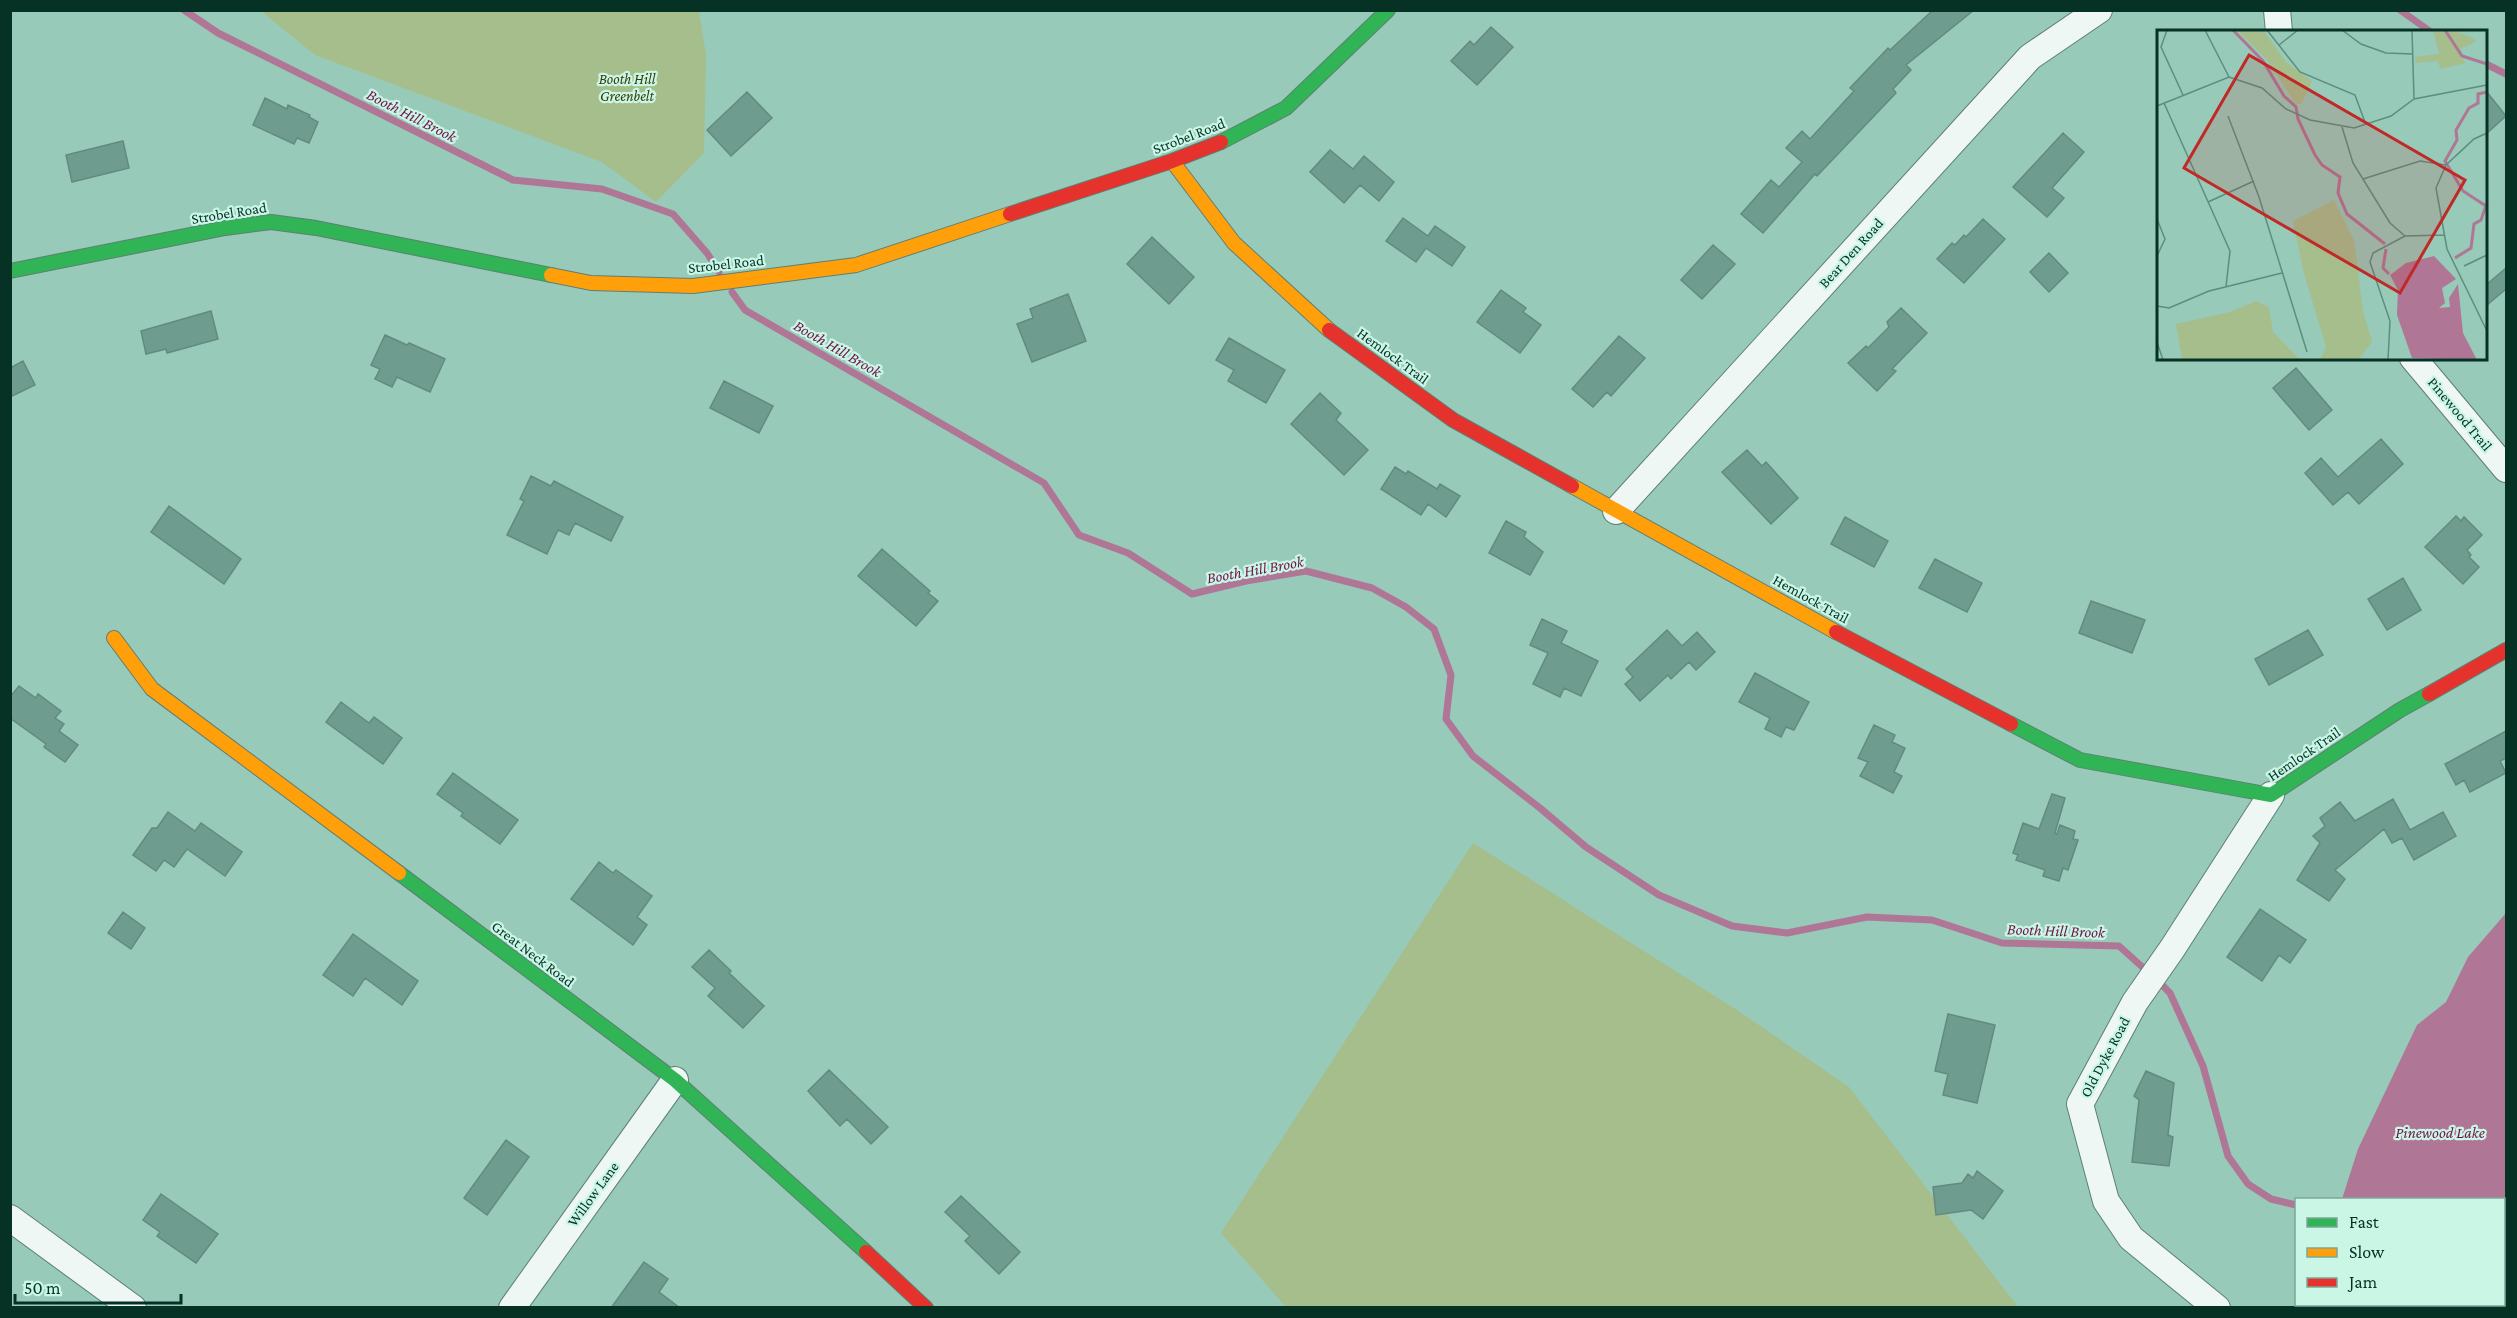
<svg xmlns="http://www.w3.org/2000/svg" width="2517" height="1318" viewBox="0 0 2517 1318" font-family="'Crimson Pro',serif">
<style>
.green{fill:#a5be8c}
.water{fill:#b07695}
.lines{fill:none;stroke-linecap:round;stroke-linejoin:round}
.stream{stroke:#b07695;stroke-width:7}
.building{fill:#6e9d90;stroke:#648a7e;stroke-width:1.5}
.street-casing{stroke:#5e7f74;stroke-width:28}
.fast-casing{stroke:#5e7f74;stroke-width:16}
.slow-casing{stroke:#5e7f74;stroke-width:16}
.jam-casing{stroke:#5e7f74;stroke-width:16}
.street{stroke:#eff7f4;stroke-width:26}
.fast{stroke:#30b455;stroke-width:14}
.slow{stroke:#ff9f0a;stroke-width:14}
.jam{stroke:#e5322d;stroke-width:14}
.labels{text-anchor:middle;stroke-width:4.5;stroke-linejoin:round;paint-order:stroke}
.park-label{font-size:15px;font-style:italic;fill:#3a3c07;stroke:#caf6e6}
.street-label{font-size:15px;fill:#063125;stroke:#caf6e6}
.water-label{font-size:16px;font-style:italic;fill:#73124a;stroke:#caf6e6}
.inset-river{fill:none;stroke:#b07695;stroke-width:3}
.inset-road{fill:none;stroke:#5d8d7e;stroke-width:1.5}
.view{fill:#c12928;fill-opacity:0.15;stroke:#c12928;stroke-width:3}
.inset-edge{fill:none;stroke:#063125;stroke-width:3}
</style>
<rect width="100%" height="100%" fill="#97cab9"/>
<path class="green" d="M261 11H699L706 55 704 153 656 202 602 162 315 55Z
M1473 843 1737 1010 1849 1087 2018 1307H1286L1221 1233Z"/>
<path class="water" d="M2506 913V1307H2486L2483 1305 2504 1304V1200L2342 1199 2358 1149 2417 1025 2446 1002 2468 957Z"/>
<g class="lines">
<path class="stream" d="M184 10 218 33 513 180 602 189 673 214 707 253 719 272
M2400 10 2431 32
M2486 64 2506 74
M732 292 745 310 1044 483 1079 535 1128 553 1192 594 1246 581 1306 571 1372 588 1406 607 1434 629 1451 675 1446 719 1473 756 1540 808 1586 847 1659 895 1732 926 1787 933 1867 917 1932 920 2002 943 2119 946 2149 973
M2157 980 2170 993 2203 1066 2228 1156 2248 1184 2271 1199 2296 1205"/>
</g>
<path class="building" d="M1933 10H1974L1906 65 1911 70 1893 89 1896 93 1817 176 1815 174 1763 233 1741 214 1771 180 1779 187 1802 162 1786 148 1802 131 1810 139 1854 91 1850 88 1888 48 1890 50Z
M1491 27 1513 47 1477 85 1451 61 1470 41 1474 45Z
M2486 91 2506 116 2486 134Z
M747 92 772 118 731 156 707 130Z
M265 98 287 109 288 105 310 115 309 117 318 122 309 143 297 138 294 144 253 125Z
M2063 133 2084 152 2052 188 2064 198 2047 217 2013 187Z
M123 141 129 168 72 182 66 155Z
M1330 150 1353 169 1364 156 1394 182 1379 201 1360 185 1344 203 1310 172Z
M1403 218 1428 236 1435 226 1465 247 1452 266 1426 248 1416 262 1386 241Z
M1983 219 2005 239 1964 283 1937 259 1952 243 1955 245 1964 235 1966 237Z
M1152 237 1194 277 1169 304 1127 264Z
M1713 245 1735 264 1702 299 1681 280Z
M2049 253 2068 273 2049 292 2030 272Z
M2506 268V289L2486 306V285Z
M1501 290 1526 308 1523 312 1541 325 1520 353 1477 322Z
M1068 294 1086 341 1032 362 1017 324 1033 318 1030 309Z
M1901 308 1927 333 1892 369 1896 371 1877 391 1848 363 1866 346 1868 348 1889 327 1887 322Z
M211 311 218 339 167 353 166 349 146 354 141 331Z
M385 335 407 345 409 343 445 359 430 392 397 377 392 387 375 379 380 369 371 365Z
M1619 336 1645 358 1611 396 1607 392 1593 407 1572 389Z
M1229 338 1285 370 1266 403 1228 381 1234 370 1216 360Z
M23 361 35 385 10 397V368Z
M2296 368 2332 410 2309 430 2273 388Z
M724 381 773 406 759 433 710 408Z
M1320 393 1341 413 1336 420 1368 450 1344 475 1291 424Z
M2381 439 2403 464 2359 504 2348 492 2333 505 2305 473 2321 458 2338 477Z
M1747 450 1762 466 1766 462 1798 498 1771 524 1722 472Z
M1395 467 1406 474 1408 471 1437 489 1440 484 1460 496 1446 517 1428 504 1421 515 1381 489Z
M531 476 551 486 554 481 623 517 611 541 575 523 569 535 558 530 547 554 507 535 524 501 520 499Z
M169 506 241 559 224 584 151 532Z
M2456 516 2461 521 2464 517 2482 535 2467 550 2471 555 2469 557 2479 567 2463 584 2425 547Z
M1845 517 1888 541 1874 567 1831 544Z
M1506 521 1526 532 1524 537 1543 552 1530 575 1489 553Z
M882 549 930 591 928 593 938 601 916 626 858 576Z
M1935 559 1982 583 1967 612 1919 588Z
M2403 578 2421 610 2387 630 2368 599Z
M2091 601 2145 620 2132 653 2079 633Z
M1542 619 1567 631 1561 643 1598 661 1581 696 1564 688 1560 697 1533 684 1548 653 1530 645Z
M1667 630 1682 646 1697 632 1715 652 1696 670 1689 662 1671 679 1668 675 1640 701 1625 684 1633 677 1626 669Z
M2308 630 2323 655 2269 685 2255 659Z
M1755 673 1809 702 1794 730 1786 727 1781 737 1765 729 1770 718 1739 702Z
M19 686 36 698 38 694 61 711 55 718 64 724 59 731 78 745 65 762 44 747 46 744 10 718V697Z
M341 702 369 723 374 717 402 738 383 764 326 722Z
M1874 725 1895 735 1892 742 1905 748 1894 772 1902 776 1893 793 1860 776 1868 762 1858 758Z
M2506 731V758L2500 761 2506 773 2470 792 2464 780 2456 785 2445 764Z
M453 773 518 820 500 844 461 816 463 813 437 794Z
M2052 794 2065 798 2055 833 2057 834 2060 825 2075 831 2073 839 2078 840 2068 870 2063 868 2059 881 2043 876 2045 870 2016 860 2018 855 2013 853 2023 823 2039 829Z
M2393 799 2410 830 2443 812 2456 836 2414 860 2402 838 2392 843 2384 829 2335 870 2345 879 2329 901 2297 880 2320 843 2313 836 2325 826 2320 818 2340 802 2355 821Z
M168 812 195 831 201 823 242 852 225 876 187 849 174 867 164 860 156 871 133 855 152 828H157Z
M599 862 613 873 616 870 652 896 637 917 647 925 633 945 571 899Z
M2260 909 2306 940 2290 963 2279 955 2262 981 2227 957Z
M123 912 145 928 131 949 108 933Z
M353 934 418 981 402 1005 365 978 353 996 323 975Z
M709 950 731 971 729 973 764 1006 743 1028 708 996 715 988 692 967Z
M1948 1014 1995 1025 1977 1103 1943 1095 1948 1074 1935 1071Z
M829 1070 888 1127 871 1144 847 1119 840 1126 808 1091Z
M2146 1071 2174 1083 2168 1135 2173 1137 2169 1166 2132 1162 2139 1100 2134 1096Z
M506 1140 529 1157 487 1215 464 1198Z
M1977 1171 2003 1191 1983 1219 1971 1210 1936 1215 1933 1187 1962 1183 1968 1174 1973 1178Z
M161 1194 218 1234 196 1263 157 1236 160 1232 143 1220Z
M961 1196 1020 1252 999 1274 965 1241 970 1236 945 1212Z
M644 1262 668 1279 659 1292 680 1308H611Z"/>
<g class="lines">
<defs>
<path id="street" d="M2277 10 2279 32
M2413 358 2506 469
M1616 511 2030 57 2099 10
M10 1218 133 1308
M512 1308 675 1080
M2217 1308 2131 1238 2106 1201 2080 1104 2135 1002 2172 949 2271 795"/>
<path id="fast" d="M1221 142 1286 108 1388 10
M10 271 225 228 271 222 316 228 551 275
M2011 724 2080 760 2271 795 2400 710 2429 694
M399 873 675 1080 866 1252"/>
<path id="slow" d="M1172 161 1234 243 1329 330
M551 275 591 283 693 286 856 265 1010 214
M1572 486 1836 632
M114 638 152 689 399 873"/>
<path id="jam" d="M1010 214 1172 161 1221 142
M1329 330 1453 420 1572 486
M1836 632 2011 724
M2429 694 2506 650
M866 1252 926 1308"/>
</defs>
<use href="#street" class="street-casing"/>
<use href="#fast" class="fast-casing"/>
<use href="#slow" class="slow-casing"/>
<use href="#jam" class="jam-casing"/>
<use href="#street" class="street"/>
<use href="#fast" class="fast"/>
<use href="#slow" class="slow"/>
<use href="#jam" class="jam"/>
</g>
<g class="labels">
<g class="park-label">
<text x="627" y="84">Booth Hill<tspan x="627" dy="17">Greenbelt</tspan></text>
</g>
<g class="street-label">
<text transform="translate(1189 136) rotate(-21)" y="5">Strobel Road</text>
<text transform="translate(229 213) rotate(-9)" y="5">Strobel Road</text>
<text transform="translate(1851 253) rotate(-48)" y="5">Bear Den Road</text>
<text transform="translate(726 264) rotate(-6)" y="5">Strobel Road</text>
<text transform="translate(1393 356) rotate(36)" y="5">Hemlock Trail</text>
<text transform="translate(2460 414) rotate(50)" y="5">Pinewood Trail</text>
<text transform="translate(1811 599) rotate(29)" y="5">Hemlock Trail</text>
<text transform="translate(2304 754) rotate(-34)" y="5">Hemlock Trail</text>
<text transform="translate(533 954) rotate(37)" y="5">Great Neck Road</text>
<text transform="translate(2105 1057) rotate(-62)" y="5">Old Dyke Road</text>
<text transform="translate(593 1194) rotate(-54)" y="5">Willow Lane</text>
</g>
<g class="water-label">
<text transform="translate(412 115) rotate(27)" y="6">Booth Hill Brook</text>
<text transform="translate(838 348) rotate(30)" y="6">Booth Hill Brook</text>
<text transform="translate(1255 569) rotate(-10)" y="6">Booth Hill Brook</text>
<text transform="translate(2056 930) rotate(2)" y="6">Booth Hill Brook</text>
<text x="2440" y="1138">Pinewood Lake</text>
</g>
</g>
<g transform="translate(2157 30)">
<rect width="330" height="330" fill="#97cab9"/>
<path d="M80 0H106L129 32 155 51 145 73 139 75 111 31ZM276 0H296L317 9 319 12 303 19 308 33 284 39 280 31 259 33 258 27 282 24ZM177 170 197 210 206 281 215 312 201 330H163L169 317 146 240 136 191ZM99 271 112 277 116 302 143 330H25L19 294 73 282Z" fill="#a5be8c"/>
<path d="M277 226 299 249 285 258 288 273 282 278 293 277 292 268 301 254 306 303 320 330 255 328 240 285 241 260 233 245 249 233Z" fill="#b07695"/>
<path class="inset-river" d="M76 0 106 31 127 66 139 77 141 89 158 125 165 135 183 147 181 163 190 184 228 214M288 0 305 26 330 34M329 176 306 161 288 131 300 110 299 100 312 78 321 73V64L330 62M229 219 226 238 232 244M298 228 314 218 317 194 324 190 330 173"/>
<path class="inset-road" d="M10 0 4 17 26 65M48 0 72 47M110 0 143 42 198 65 209 95M185 0 204 14 229 23 256 24M255 0 257 69M122 15 141 0M7 73 73 221 69 257M0 76 72 47 105 58 129 79 153 90 197 98 234 86 257 69 330 55M71 86 102 167 150 322M185 97 196 133 233 193 248 206 287 205M330 103 317 109 289 135 279 158 290 219 330 301M206 149 263 131 289 135M51 172 97 151M0 189 8 209 0 226M307 236 330 225M0 276 12 278 52 261 125 243M0 312 6 330M231 330 233 291 213 232 216 223 248 206"/>
<path class="view" d="M92 25 308 150 243 263 27 138Z"/>
<rect width="330" height="330" class="inset-edge"/>
</g>
<rect width="2517" height="1318" fill="none" stroke="#063125" stroke-width="24"/>
<rect x="2295" y="1198" width="210" height="108" fill="#caf6e6" stroke="#7ca799" stroke-width="1.5"/>
<rect x="2307" y="1218" width="30" height="9" fill="#30b455" stroke="#7ca799" stroke-width="1.5"/>
<text x="2349" y="1228" font-size="18" fill="#063125">Fast</text>
<rect x="2307" y="1248" width="30" height="9" fill="#ff9f0a" stroke="#7ca799" stroke-width="1.5"/>
<text x="2349" y="1258" font-size="18" fill="#063125">Slow</text>
<rect x="2307" y="1278" width="30" height="9" fill="#e5322d" stroke="#7ca799" stroke-width="1.5"/>
<text x="2349" y="1288" font-size="18" fill="#063125">Jam</text>
<path d="M15 1294v9h166v-9" fill="none" stroke="#063125" stroke-width="3"/>
<text x="24" y="1294" font-size="18" fill="#063125" stroke="#caf6e6" stroke-width="4.5" paint-order="stroke">50 m</text>
</svg>
